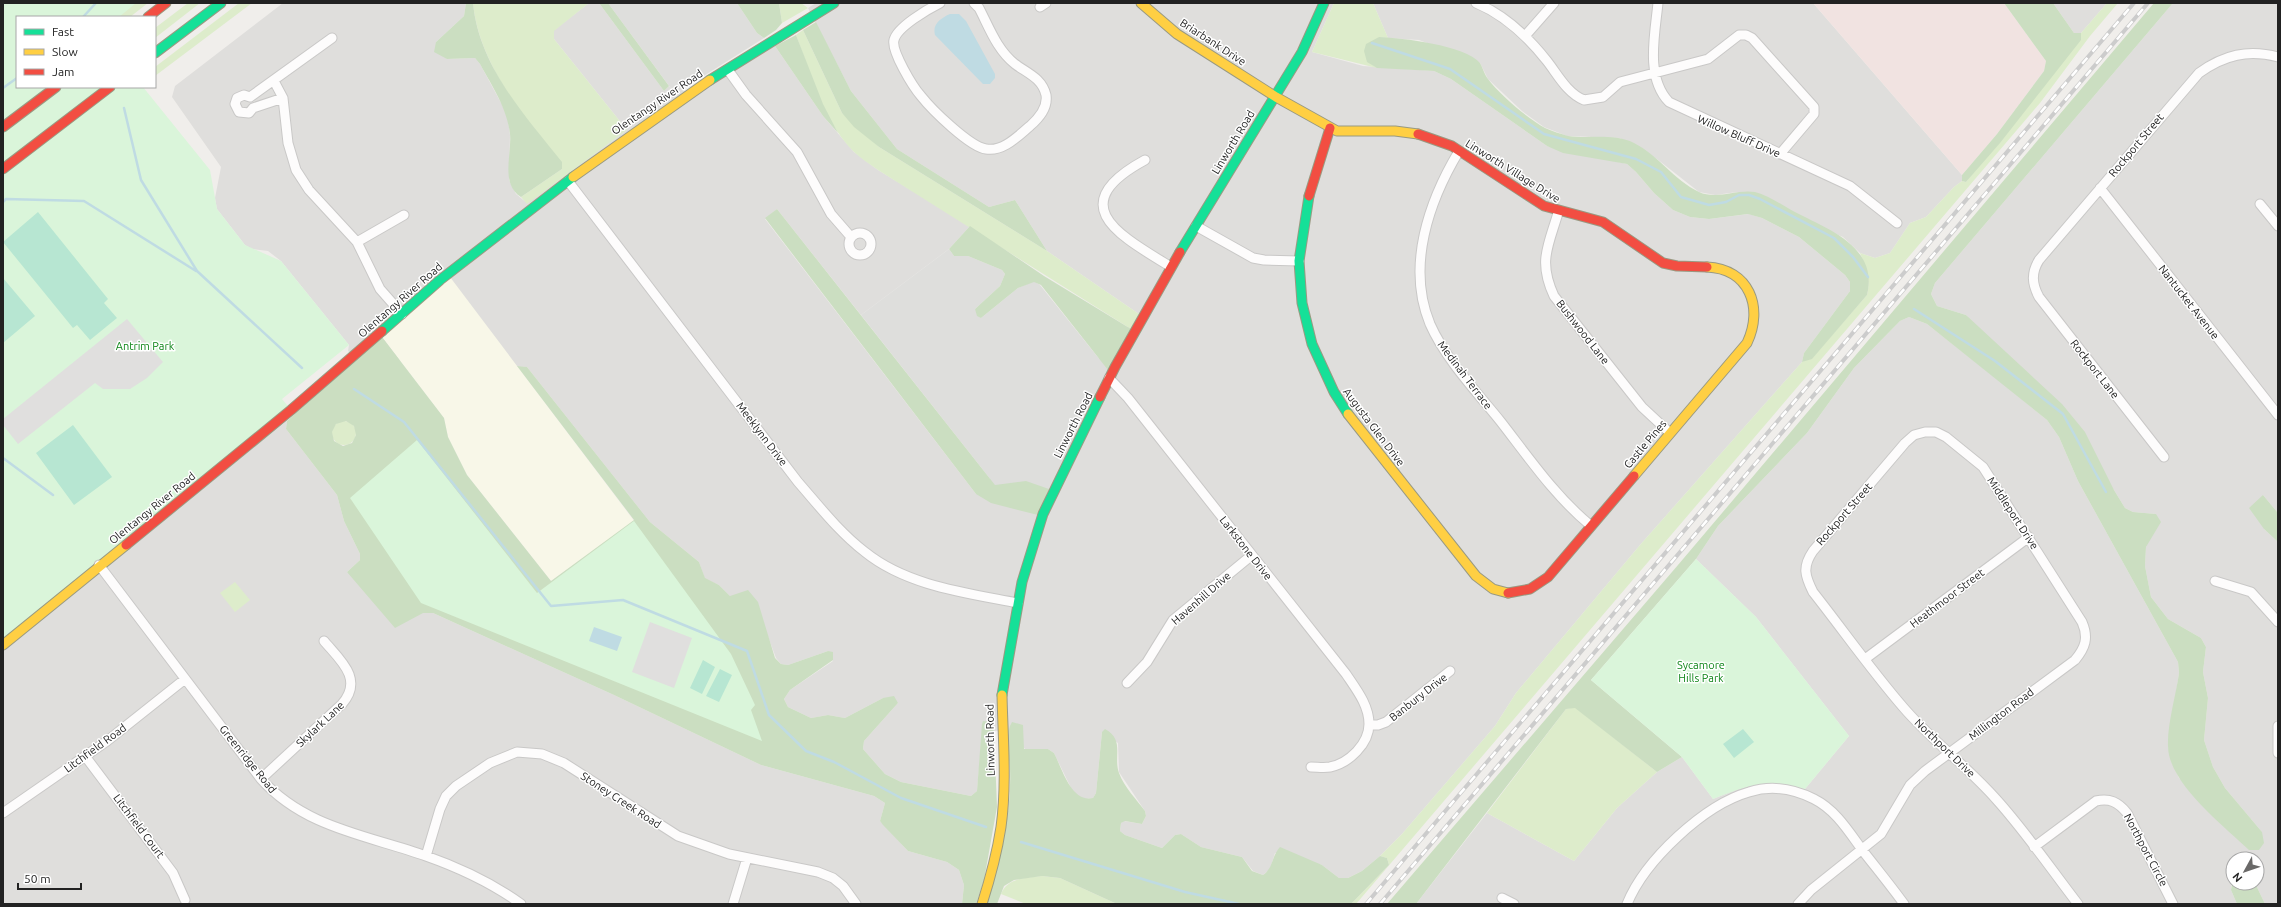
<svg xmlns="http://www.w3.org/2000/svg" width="2281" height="907" viewBox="0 0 2281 907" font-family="Ubuntu,sans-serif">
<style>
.residential{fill:#dfdedc}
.commercial{fill:#f1e3e1}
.education{fill:#f8f7e8}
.religious{fill:#dededc}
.grass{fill:#ddeccb}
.forest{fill:#cbdec1;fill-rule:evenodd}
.park{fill:#daf5da}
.pitch{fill:#b7e6d2}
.parking{fill:#e0dfde}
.water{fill:#bfdbe3}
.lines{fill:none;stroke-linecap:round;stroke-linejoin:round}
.stream{stroke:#bfdbe3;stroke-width:2.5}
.street-casing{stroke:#c9c8c7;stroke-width:11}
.fast-casing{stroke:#999a82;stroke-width:11}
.slow-casing{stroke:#999a82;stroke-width:11}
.jam-casing{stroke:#999a82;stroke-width:11}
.street{stroke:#fdfcfc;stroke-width:9}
.fast{stroke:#16e098;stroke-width:9}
.slow{stroke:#ffcf43;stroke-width:9}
.jam{stroke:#f24e42;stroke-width:9}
.rail-casing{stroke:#ccc;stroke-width:4}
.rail{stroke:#fff;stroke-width:2.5;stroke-dasharray:8;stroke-linecap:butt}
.labels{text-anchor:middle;stroke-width:3;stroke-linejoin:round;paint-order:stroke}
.street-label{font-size:11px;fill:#222;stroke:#fff}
.park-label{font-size:11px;fill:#0c8416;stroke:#fff}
</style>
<rect width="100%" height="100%" fill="#f0eeeb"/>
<path class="residential" d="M283 3H466L464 16 436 42 447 59 475 58 480 64 507 114 510 135 509 180 516 194 527 203 627 130 554 39 553 31 589 3H599L664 91 669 86 675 94 683 89 690 98 775 46 823 116 854 152 878 170 970 226 949 249 861 315 777 209 765 219 976 494 1139 314 1047 251 1015 200 989 207 897 149 851 91 808 8 816 3H1334L1312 52 1363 66 1434 71 1451 79 1547 146 1627 164 1636 172 1654 193 1673 210 1690 217 1709 219 1749 214 1762 218 1799 237 1845 275 1850 282V291L1804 353 1802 362 1640 545 1516 693 1495 726 1402 834 1380 856 1362 871 1348 878H1339L1322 865 1275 853 1270 869 1263 875 1253 871 1242 857 1201 847 1181 834 1175 835 1162 848 1125 835 1120 831 1121 823 1124 821 1142 824 1146 816 1145 811 1119 772 1118 743 1102 732 1096 793 1093 798 1086 799 1079 797 1072 790 1054 753 1048 749 1026 750 1007 730 994 731 989 722H983L977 791 971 796 901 782 885 774 863 749 864 741 898 703 883 698 845 718 828 715 811 718 788 707 784 699 790 690 833 661 828 651 788 665 781 664 776 658 767 634 719 585 705 579 699 562 650 522 527 367 357 358 348 351 349 345 281 261 268 251 252 249 245 245 217 209 215 198 221 167 172 97 175 86Z
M1373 3H1813L1962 175V181L1954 187 1926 217 1910 223 1890 253 1875 258 1860 253 1843 237 1737 192 1715 195 1699 192 1657 159 1620 138 1567 136 1544 127 1522 111 1488 79 1480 63 1419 40 1388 38Z
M2053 3H2107L2081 33H2074Z
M2173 3H2278V513L2263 495 2264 529 2278 542V904H2265L2255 883H2257V859H2233L2231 890 2237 904H1416L1487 813 1574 861 1617 808 1657 772 1682 757 1713 799 1745 786 1776 783 1805 789 1849 736 1756 617 1696 559 1718 526 1807 433 1854 368 1900 321 1909 317 1927 324 2007 387 2047 420 2059 437 2078 481 2178 662 2179 673 2168 747 2172 763 2179 778 2262 832 2225 788 2213 767 2204 740 2208 698 2203 672 2206 647 2201 638 2168 619 2151 597 2145 566 2146 547 2156 514 2133 512 2125 508 2114 490 1966 315 1937 306 1931 294 1935 283Z
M287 421 286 429 337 495 344 521 360 554V560L347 572 423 613H433L614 695 761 765 874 796 885 803 880 821 908 851 947 862 959 870 964 885 962 904H3V645Z"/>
<path class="commercial" d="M1813 3H2004L2046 61 2044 71 1997 134 1962 175Z"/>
<path class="education" d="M450 277 634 521 551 581 467 475 448 437 444 418 382 337Z"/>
<path class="religious" d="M608 3H737L757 33 764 38 675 94Z
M949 249 954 256H968L1002 270 1005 274 1000 286 975 309 981 318 1018 288 1034 281 1040 285 1108 370 1049 489 1026 481 995 485 861 315Z"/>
<path class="grass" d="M129 3H148L130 17H115Z
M188 3H200L155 38V28Z
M239 3H252L155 76V67Z
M473 3H589L554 31V39L627 130 527 204 521 197 562 169C527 119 479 66 473 3Z
M779 3H801L808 8 782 23Z
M1334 3H1373L1388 38 1379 37 1367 61 1377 68 1312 52Z
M2107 3H2118L2090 36 2040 103 1356 904H1351L1389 865 1387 858 1380 856 1402 834 1495 726 1516 693 1640 545 1802 362 1812 358 1867 295C1871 280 1866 267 1860 253L1875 258 1890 253 1910 223 1926 217 1954 187 1962 181 1966 182 2080 40 2081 33Z
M803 30 842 113 879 147 1047 251 1139 314 1131 329 878 170C870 164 860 158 853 151 823 120 811 74 796 35Z
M332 433a12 12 0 1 1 24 0a12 12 0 1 1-24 0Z
M235 582 250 600 235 612 220 593Z
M1575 707 1657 772 1617 808 1574 861 1487 813 1566 709Z
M1042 876 1060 878 1117 904H1026L1001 894C1008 877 1026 878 1042 876Z"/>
<path class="forest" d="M466 3H473C479 66 524 114 562 162V169L521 197C500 184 512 154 510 134 507 108 492 86 480 64L475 58 447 59 434 52 436 42 464 16Z
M599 3H608L669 86 664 91Z
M737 3H779L782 23 776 30 764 38 757 33Z
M2004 3H2053L2074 33H2081V40L2000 143 1966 182 1962 181V175L1997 134 2044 71 2046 61Z
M2154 3H2173L1935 283 1931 294 1937 306 1966 315 2062 404 2085 432 2114 490 2125 508 2133 512 2156 514 2161 522 2146 547 2145 566 2151 597 2168 619 2201 638 2206 647 2203 672 2208 698 2204 740 2213 767 2225 788 2262 832 2264 843 2259 850H2249C2224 826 2168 783 2168 746 2167 725 2176 695 2179 673L2178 662 2078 481 2059 437 2047 420 1927 324 1909 317 1900 321 1854 368 1807 433 1718 526 1696 559 1591 680 1682 757 1657 772 1575 708 1566 709 1416 904H1387L1678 565Z
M816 22 851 91 897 149 989 207 1015 200 1047 251 879 147 854 127 842 113 803 30Z
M796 35 823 104 838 133 823 116 775 46Z
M1379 37C1402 38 1465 45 1480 63 1483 68 1484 74 1488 79 1500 95 1528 119 1545 128 1552 131 1561 134 1568 136 1589 139 1614 133 1634 143 1658 155 1674 180 1699 192 1716 200 1737 189 1755 192 1768 195 1782 205 1793 211 1827 229 1879 246 1867 295L1812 359 1802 362 1804 353 1850 291V282L1845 275 1799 237 1762 218 1748 214 1709 219 1690 217 1673 210 1654 193 1636 172 1627 164 1563 153 1547 146 1451 79 1434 71 1377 68 1367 62 1364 51 1366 44Z
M777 209 995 485 1026 481 1049 489 1038 515 991 503 976 494 765 218Z
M970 226 1044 276 1131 329 1108 370 1041 285 1034 282 1018 288 981 318 977 316 975 309 1000 286 1005 274 1002 270 968 256H954L949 249Z
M382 337 444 418 448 437 467 475 551 581 634 520 517 366 527 367 650 522 699 562 705 578 719 585 730 596 748 590 758 602 775 658 781 664 788 665 828 651 833 652V660L790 690 784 699 788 707 811 718 828 715 845 718 883 698 894 696 898 703 864 741 863 749 885 774 901 782 971 796 977 791 982 724 983 721 989 722 994 731 997 807 984 880 976 904H962L964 885 959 870 947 862 908 851 883 825 880 821 885 803 874 796 761 765 614 695 433 613H423L395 628 347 572 360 560V554L344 521 337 495 286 429 287 421ZM346 421 354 426 356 435 352 443 343 446 334 441 332 432 336 424Z
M2263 495 2278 513V542L2264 529 2249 508Z
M1012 722 1023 725 1024 749H1048L1054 753C1062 768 1071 803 1093 798L1096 793 1102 732 1105 729C1125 740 1113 756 1119 773 1124 787 1137 800 1145 811L1146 816 1142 824 1125 821 1121 823 1120 831 1125 835 1162 848 1175 835 1181 834 1201 847 1242 857 1252 871 1263 875C1274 867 1271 857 1280 847L1322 865 1339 878H1348L1362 871 1380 856 1387 858 1389 865 1351 904H1117L1060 878 1042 876 1014 880 1004 886 997 904H987C999 860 1012 816 1010 769 1009 754 1004 735 1012 722Z
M2233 877V883H2255L2265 904H2237L2231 890Z"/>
<path class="park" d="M3 3H136L119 17H17V87H143L210 170 217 209 245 245 281 261 349 345 282 399 291 410 3 645Z
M417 440 537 593 634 521 731 654 755 705 751 710 762 741 421 603 350 498Z
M1696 559 1756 617 1849 736 1805 789C1763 780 1751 784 1713 799L1682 757 1591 680Z"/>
<path class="pitch" d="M38 212 108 299 104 303 117 318 90 340 77 325 73 328 3 242Z
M3 278 35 316 3 343Z
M73 425 112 477 74 505 36 453Z
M703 660 715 667 702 694 690 688Z
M720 669 732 675 719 702 706 696Z
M1743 729 1754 742 1734 758 1723 744Z"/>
<path class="parking" d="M127 319 163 362 147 378 130 389H103L95 383 18 444 3 425V419Z
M650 622 692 638 674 688 632 672Z"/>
<path class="water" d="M950 14H959L966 21 995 74V78L990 84H983L935 35C932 24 941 18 950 14Z
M594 627 622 637 617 651 589 641Z"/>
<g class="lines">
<path class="stream" d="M83 17 96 3
M1372 43 1450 69 1544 134 1636 159 1661 172 1681 197 1709 205 1726 202 1739 195H1749L1760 199 1834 238 1853 257 1868 277
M3 88 17 78
M124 108 141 180 197 271 302 368
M3 202 6 199 84 201 196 271
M1914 309 1995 361 2063 414 2106 492
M354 389 404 422 551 606 623 600 747 651 769 715 806 751 834 762 901 798 986 827
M3 458 53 495
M1021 842 1185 892 1239 904"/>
<defs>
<path id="street" d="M940 3C928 9 897 27 894 40 891 51 913 87 921 96 932 110 970 147 986 149 1003 152 1018 136 1030 126 1039 118 1048 108 1046 95 1042 78 1027 73 1015 64 997 50 989 27 979 8L974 3
M1476 3C1505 15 1528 37 1547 61 1558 75 1567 93 1584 100L1603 97 1620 82 1708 59 1739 35H1746L1752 38 1814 107V114L1780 154
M1658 3C1655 34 1645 77 1669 102L1850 186 1897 223
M1040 7 1046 3
M1525 36 1554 3
M728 70 746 95 797 152 831 214 851 237
M274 81 283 98 288 143 296 170 309 190 357 242 380 289 402 314
M283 98 253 108 249 113 239 112 235 104 237 98 244 95 250 97 332 38
M1459 151C1429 201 1406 266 1430 324 1446 360 1477 392 1501 422 1529 458 1555 496 1590 525
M1145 160C1062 205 1119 235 1171 267
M568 181 798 482C819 506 839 532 865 552 907 586 967 593 1018 603
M2100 188 2278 415
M2260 204 2278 226
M1558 213C1548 247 1538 261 1554 296L1642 407 1670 433
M1196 226 1253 258 1264 260 1299 261
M849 244a11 11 0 1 1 22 0a11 11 0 1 1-22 0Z
M357 242 404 215
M1109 378 1128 398 1346 674C1356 689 1369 705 1369 724 1369 744 1349 763 1330 767 1324 768 1317 767 1311 767
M2164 457 2039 297C2032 284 2031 273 2039 260L2199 73C2224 55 2248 49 2278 57
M99 565 261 779C305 828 367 835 426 856 460 868 492 883 521 904
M2215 581 2251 592 2278 622
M1865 659 2029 537
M1127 683 1147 662 1173 620 1252 555
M1369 725H1378L1386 722 1450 671
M2278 726V753
M85 756 173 873 185 900
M261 779 342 704C364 679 340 660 324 641
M3 813 107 741 185 679
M2034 847 2096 801C2110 798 2118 802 2127 813L2173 904
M426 856 440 809 446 796 456 786 490 763 517 752 542 754 564 763 678 836 729 854 818 872 833 878 843 886 856 904
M1502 898 1514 904
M733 904 747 858
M1627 904C1645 860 1704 805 1749 792 1771 785 1794 789 1814 799 1836 810 1849 832 1863 851 1877 869 1891 886 1904 904
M1798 904 1811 890 1881 834 1910 785 1925 771 2075 660C2085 648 2089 638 2082 622L1983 467 1946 437 1936 432H1925L1914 435 1905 443 1813 551C1802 567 1805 576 1813 592 1843 630 1871 670 1903 707 1931 740 1967 766 1996 799 2025 831 2051 869 2078 904"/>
<path id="fast" d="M155 53 221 3
M710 80 834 3
M1309 196 1299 261 1302 303 1312 344 1334 392 1348 414
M1180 252 1302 52 1324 3
M382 331 440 280 573 177
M1002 695 1022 582 1043 514 1100 397"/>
<path id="slow" d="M1141 3 1177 34 1276 97 1337 131H1395L1418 134
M573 177 710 80
M1348 414 1476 576 1493 589 1508 593
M1634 476 1747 343C1764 307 1749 269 1707 267
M3 645 126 545
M982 904C990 879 997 853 1001 827 1007 784 1003 739 1002 695"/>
<path id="jam" d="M148 17 166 3
M3 127 56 87
M1418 134 1452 146 1544 206 1603 222 1663 263 1677 266 1707 267
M3 169 110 87
M1309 196 1330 128
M1100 397 1115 367 1180 252
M126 545 291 410 382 331
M1508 593 1530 589 1548 577 1634 476"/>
</defs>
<use href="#street" class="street-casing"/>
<use href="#fast" class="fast-casing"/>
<use href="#slow" class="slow-casing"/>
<use href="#jam" class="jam-casing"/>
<use href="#street" class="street"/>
<use href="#fast" class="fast"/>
<use href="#slow" class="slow"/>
<use href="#jam" class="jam"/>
<defs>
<path id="rail" d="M1366 904 2134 3
M1380 904 2148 3"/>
</defs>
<use href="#rail" class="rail-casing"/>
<use href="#rail" class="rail"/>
</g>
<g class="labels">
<g class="street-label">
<text transform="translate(1213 42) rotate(33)" y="4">Briarbank Drive</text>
<text transform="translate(657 102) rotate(-34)" y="4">Olentangy River Road</text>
<text transform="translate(1739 136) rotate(24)" y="4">Willow Bluff Drive</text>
<text transform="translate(1233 142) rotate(-59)" y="4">Linworth Road</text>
<text transform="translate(2136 145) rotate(-50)" y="4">Rockport Street</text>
<text transform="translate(1513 171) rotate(32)" y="4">Linworth Village Drive</text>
<text transform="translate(400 300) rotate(-41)" y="4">Olentangy River Road</text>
<text transform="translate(2189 302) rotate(52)" y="4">Nantucket Avenue</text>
<text transform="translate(1583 332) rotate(52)" y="4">Bushwood Lane</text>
<text transform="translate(2095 369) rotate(52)" y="4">Rockport Lane</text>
<text transform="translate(1465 375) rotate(53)" y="4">Medinah Terrace</text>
<text transform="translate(1073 425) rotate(-63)" y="4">Linworth Road</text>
<text transform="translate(1374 427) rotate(53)" y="4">Augusta Glen Drive</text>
<text transform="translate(762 434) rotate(53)" y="4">Meeklynn Drive</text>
<text transform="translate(1645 444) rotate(-50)" y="4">Castle Pines</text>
<text transform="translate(152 508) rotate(-39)" y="4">Olentangy River Road</text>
<text transform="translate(2013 513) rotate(57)" y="4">Middleport Drive</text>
<text transform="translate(1844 514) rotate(-49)" y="4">Rockport Street</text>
<text transform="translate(1246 548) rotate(52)" y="4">Larkstone Drive</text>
<text transform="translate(1201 598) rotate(-41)" y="4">Havenhill Drive</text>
<text transform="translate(1947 598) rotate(-37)" y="4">Heathmoor Street</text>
<text transform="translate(1418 697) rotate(-38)" y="4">Banbury Drive</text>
<text transform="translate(2001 714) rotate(-37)" y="4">Millington Road</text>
<text transform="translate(320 724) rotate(-43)" y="4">Skylark Lane</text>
<text transform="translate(990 740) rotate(-91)" y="4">Linworth Road</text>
<text transform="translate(95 748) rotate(-36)" y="4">Litchfield Road</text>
<text transform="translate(1945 748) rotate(44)" y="4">Northport Drive</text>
<text transform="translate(248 759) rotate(51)" y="4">Greenridge Road</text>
<text transform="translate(621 800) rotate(33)" y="4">Stoney Creek Road</text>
<text transform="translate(139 826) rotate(53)" y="4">Litchfield Court</text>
<text transform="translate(2146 850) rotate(62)" y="4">Northport Circle</text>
</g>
<g class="park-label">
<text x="145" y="350">Antrim Park</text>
<text x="1701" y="669">Sycamore<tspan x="1701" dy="13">Hills Park</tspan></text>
</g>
</g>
<rect width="2281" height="907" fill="none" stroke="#222222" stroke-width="8"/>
<rect x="16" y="16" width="140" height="72" fill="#ffffff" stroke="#a7a7a7"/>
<rect x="24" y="29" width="20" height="6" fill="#16e098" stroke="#a7a7a7"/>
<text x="52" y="36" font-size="12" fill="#222222">Fast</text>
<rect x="24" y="49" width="20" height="6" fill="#ffcf43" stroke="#a7a7a7"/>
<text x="52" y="56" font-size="12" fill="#222222">Slow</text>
<rect x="24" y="69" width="20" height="6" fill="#f24e42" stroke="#a7a7a7"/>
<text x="52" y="76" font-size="12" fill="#222222">Jam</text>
<g transform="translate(2245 871) rotate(230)"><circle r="19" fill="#ffffff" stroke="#a7a7a7"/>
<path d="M0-3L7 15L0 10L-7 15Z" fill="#6a6968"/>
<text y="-6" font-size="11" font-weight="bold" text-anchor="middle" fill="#222222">N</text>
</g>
<path d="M18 883v6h63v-6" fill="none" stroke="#222222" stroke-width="2"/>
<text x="24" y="883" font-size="12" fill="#222222" stroke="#ffffff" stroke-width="3" paint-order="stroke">50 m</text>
</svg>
